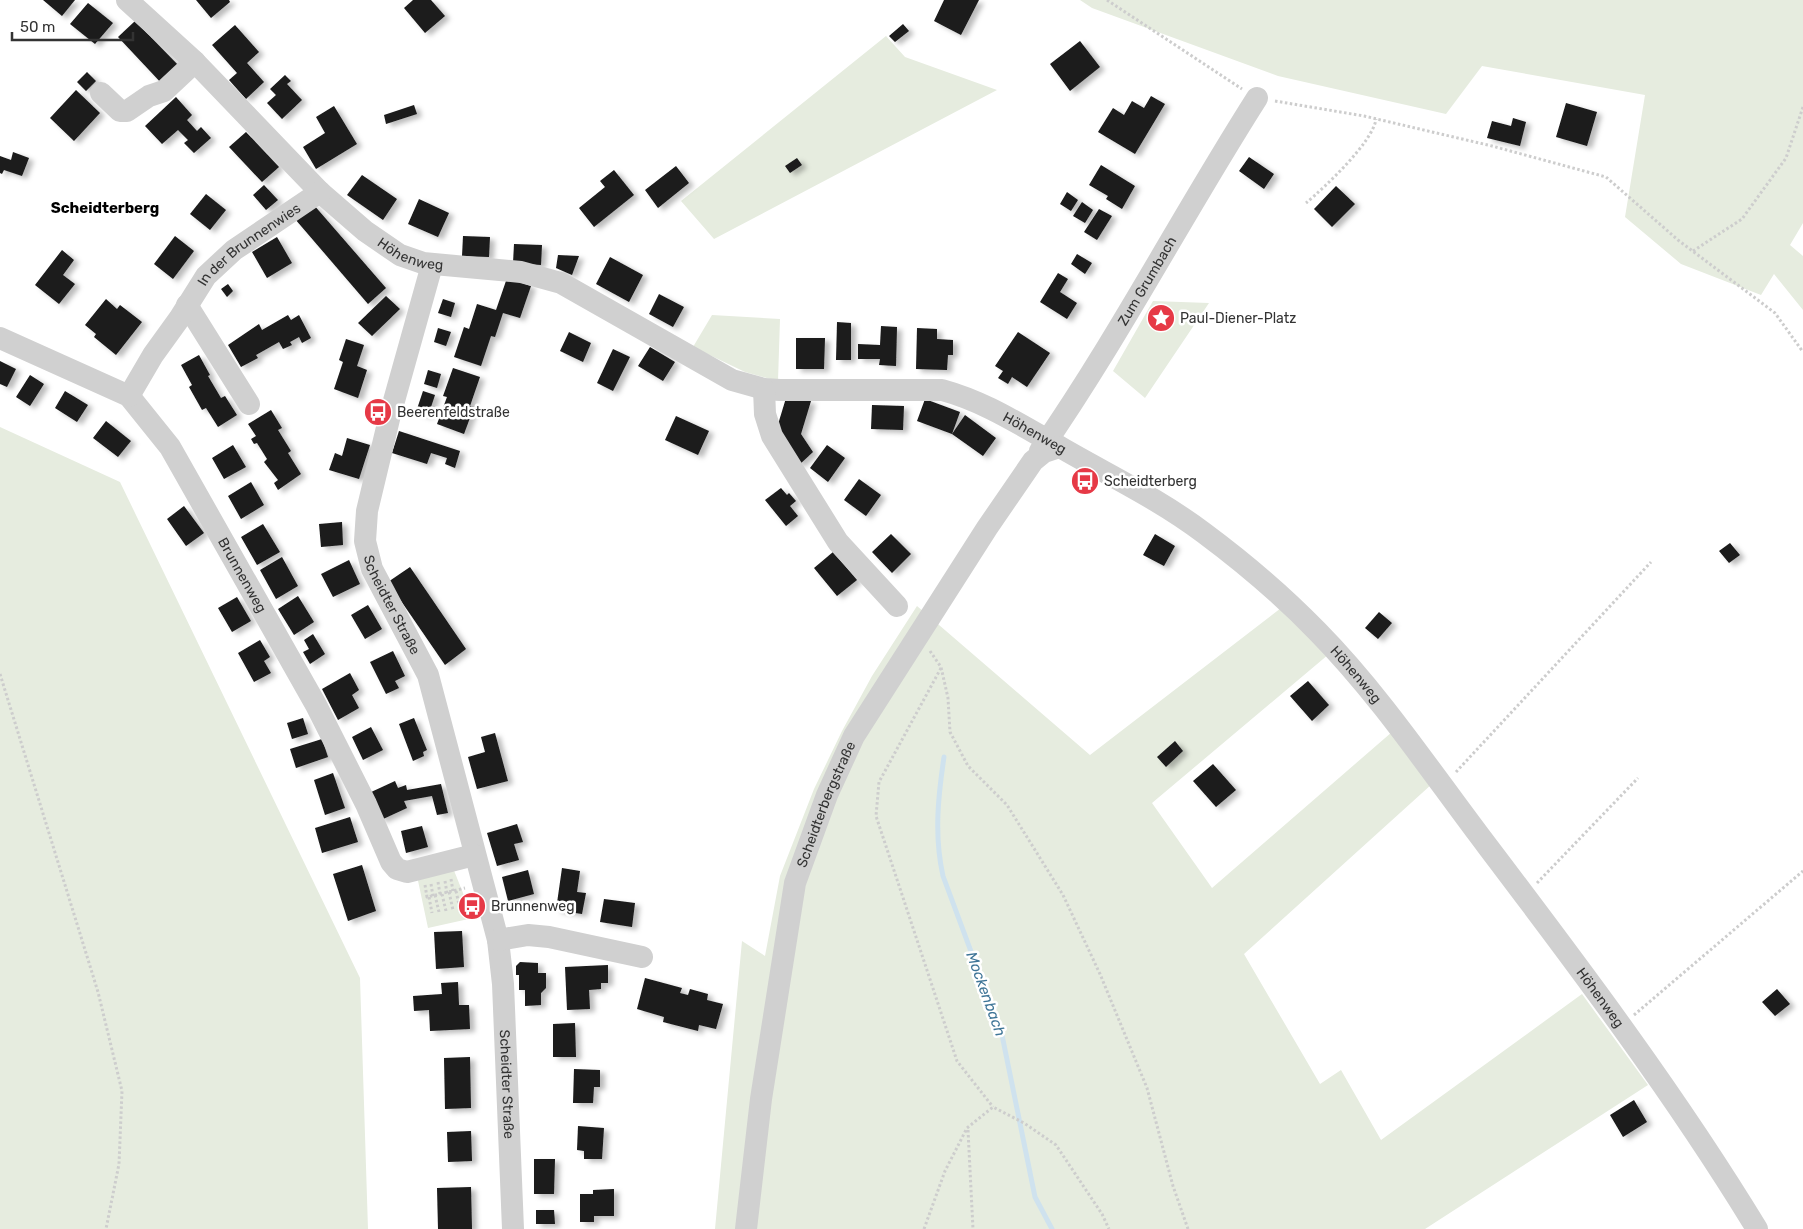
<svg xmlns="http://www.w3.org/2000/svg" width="1803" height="1229" viewBox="0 0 1803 1229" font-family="Rubik,sans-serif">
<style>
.green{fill:#e6ecdf}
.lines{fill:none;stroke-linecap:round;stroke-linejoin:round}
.stream{stroke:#cfe2ee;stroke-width:5}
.building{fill:#1a1a1a;filter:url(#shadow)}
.path{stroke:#cdcdcd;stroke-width:3;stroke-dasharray:2.5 2.5;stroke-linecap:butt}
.minor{stroke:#d0d0d0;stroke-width:22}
.labels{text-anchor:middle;stroke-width:5;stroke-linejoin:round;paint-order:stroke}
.street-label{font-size:14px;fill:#333;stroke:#fff}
.poi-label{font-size:14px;fill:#333;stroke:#fff;text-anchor:start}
.neighbourhood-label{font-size:15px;font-weight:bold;fill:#000;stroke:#fff}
.water-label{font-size:15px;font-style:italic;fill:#3f7597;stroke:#fff}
</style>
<defs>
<filter id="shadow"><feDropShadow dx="5" dy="3" stdDeviation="2.5" flood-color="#0004"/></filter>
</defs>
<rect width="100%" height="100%" fill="#fff"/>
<path class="green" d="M1080 0H1803V223L1790 245 1803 256V310L1774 274 1761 295 1681 264 1625 217 1645 95 1482 66 1446 114 1278 76 1092 8Z
M886 36 905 57 997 90 714 239 681 201Z
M1153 301 1209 303 1145 398 1113 371Z
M712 315 780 319 778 381 745 372 693 347Z
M0 427 120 482 360 978 368 1229H0Z
M917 606 1090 755 1281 608 1329 654 1152 803 1212 888 1392 732 1432 784 1244 954 1320 1084 1341 1070 1381 1140 1582 994 1648 1085 1425 1229H715L742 941 765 956 780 876 814 789 842 731 872 676Z
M453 868 473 918 428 928 417 876Z"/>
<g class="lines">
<path class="stream" d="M944 757C938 797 934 836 943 876L1002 1035 1035 1197 1052 1229"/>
</g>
<path class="building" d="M43 0H75L62 16Z
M196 0H229L230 2 211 18Z
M413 0H431L445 16 425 33 404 8Z
M944 0H979L961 35 934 21Z
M88 3 113 23 95 44 70 24Z
M135 21 182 69 164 86 118 37Z
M903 24 909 31 895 42 889 36Z
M235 25 259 52 247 63 264 82 246 99 229 80 237 73 212 45Z
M1080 41 1100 67 1070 91 1050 64Z
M87 72 96 81 86 91 77 82Z
M285 75 291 81 287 84 302 100 282 119 267 103 276 95 270 89Z
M76 90 100 113 74 141 50 118Z
M1151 96 1165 104 1135 154 1098 132 1113 108 1124 115 1132 101 1144 108Z
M176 97 192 115 187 120 197 131 201 127 211 138 194 153 184 143 188 140 178 130 162 144 145 126Z
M1566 103 1597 112 1587 146 1556 137Z
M414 105 417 114 386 124 384 115Z
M334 106 357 144 316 169 303 147 325 133 316 117Z
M1513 118 1526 122 1520 146 1487 138 1492 121 1511 126Z
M246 132 279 167 262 182 229 147Z
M13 152 29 158 22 176 4 170 2 174 0 173V156L11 160Z
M1249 157 1274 174 1264 189 1239 171Z
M797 158 802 165 790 173 785 166Z
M1101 165 1135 186 1122 209 1106 199 1108 196 1089 185Z
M676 166 689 183 658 208 645 190Z
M614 170 634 195 594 227 579 208 605 187 600 181Z
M362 175 397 199 383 220 347 195Z
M264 185 278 200 266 210 253 195Z
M1336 186 1355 204 1332 227 1314 209Z
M1067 192 1078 200 1071 211 1060 204Z
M206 194 226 210 210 230 190 214Z
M419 199 449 213 438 237 408 224Z
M1082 202 1093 210 1085 223 1073 216Z
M313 204 386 288 368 304 295 219Z
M1099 209 1112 216 1097 240 1084 232Z
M175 236 194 251 173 279 154 264Z
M463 236 490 237 489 257 462 256Z
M277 237 292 263 267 278 252 252Z
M514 244 542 245 541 265 513 263Z
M62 250 74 260 63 275 75 284 59 304 35 285Z
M1077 254 1092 263 1085 274 1071 264Z
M558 255 579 256 572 275 556 268Z
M610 257 643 275 629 302 596 284Z
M1058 273 1068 279 1060 292 1077 303 1067 319 1040 302Z
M507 278 531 286 520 318 503 313 495 337 491 336 481 366 454 357 464 327 469 329 477 304 496 310Z
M228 284 233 291 227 297 221 289Z
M659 294 684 307 673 327 649 314Z
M386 296 400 309 372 336 358 323Z
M106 299 117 309 120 305 142 322 116 355 94 337 96 334 85 325Z
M443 299 455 303 451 317 438 313Z
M288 315 291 320 299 315 311 338 302 343 299 337 290 342 292 345 283 349 279 342 256 355 258 358 241 367 228 345 259 324 262 330Z
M837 322 851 323V360H836Z
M881 326 897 327 896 366 879 365 880 359H858V344L880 345Z
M438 328 451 332 446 346 434 342Z
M917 328 937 329V339L953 340V355H948L947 370 916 369Z
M569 332 591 343 583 362 560 351Z
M1018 332 1050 353 1027 387 1012 377 1008 384 998 378 1003 371 995 366Z
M796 338H825L824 369H796Z
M346 339 364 345 357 366 367 370 358 398 334 389 343 362 339 360Z
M650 347 675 362 663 381 638 366Z
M613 349 630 357 613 391 597 383Z
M199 355 210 375 208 376 221 398 225 396 237 415 218 427 206 408 202 410 189 387 192 385 181 365Z
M0 361 16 369 7 387 0 384Z
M453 368 480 377 470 406 474 407 464 434 437 424 447 397 443 396Z
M428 370 441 374 437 388 424 384Z
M30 375 44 384 30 406 16 397Z
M65 391 88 405 77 422 55 408Z
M423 391 435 395 428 416 416 412Z
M786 398 811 401 801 434 813 452 799 465 776 431Z
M925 399 960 412 952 434 917 421Z
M872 405 904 406 903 430 871 429Z
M271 410 282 428 278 430 291 451 288 453 301 474 278 490 274 483 278 480 264 462 267 459 257 443 254 444 251 439 256 436 248 424Z
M965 415 996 438 983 456 952 434Z
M676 416 709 431 698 455 665 440Z
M106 421 131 441 118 457 93 438Z
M399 431 460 451 455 468 445 464 447 458 431 453 427 464 392 453Z
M347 438 370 445 359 479 329 470 335 453 342 456Z
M233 445 246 467 224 479 212 458Z
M827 445 845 458 828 482 810 468Z
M859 479 881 495 866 516 844 500Z
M251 482 264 505 241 519 228 496Z
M781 488 787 495 789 493 796 501 790 506 798 516 786 526 765 500Z
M184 506 204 533 186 546 167 519Z
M342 522 343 545 321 547 319 524Z
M263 524 280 552 257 565 241 537Z
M891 534 911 554 892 573 872 552Z
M1155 534 1175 546 1164 566 1143 555Z
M1730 543 1740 555 1729 563 1719 551Z
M833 552 857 580 837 596 814 568Z
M282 557 298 586 276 599 260 570Z
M349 560 360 584 333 597 321 574Z
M410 567 466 649 445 665 388 582Z
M298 596 314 622 294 635 278 609Z
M237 597 251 621 232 632 218 608Z
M368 605 382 629 365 639 351 615Z
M1379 612 1392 623 1378 639 1365 628Z
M313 634 325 654 310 664 303 652 309 649 304 640Z
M260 640 270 657 264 661 271 673 254 682 238 653Z
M393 651 405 676 395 681 399 688 386 694 370 662Z
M350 673 359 690 352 695 359 708 338 720 322 689Z
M1308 681 1329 705 1312 721 1290 696Z
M303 718 308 734 292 739 287 723Z
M414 718 427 750 423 752 424 756 413 761 399 724Z
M371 727 383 750 363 760 352 737Z
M495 733 508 781 477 789 468 757 485 752 481 737Z
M322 739 328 757 296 768 290 749Z
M1175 741 1183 751 1166 767 1157 757Z
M1213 764 1236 790 1216 807 1193 781Z
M333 773 345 808 325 815 314 780Z
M395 781 398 788 406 785 407 790 441 784 448 813 437 815 432 796 404 801 407 808 381 820 369 793Z
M350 817 358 842 322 853 315 828Z
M517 824 523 842 514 844 519 860 497 866 487 833Z
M422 826 428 847 406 853 401 831Z
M362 865 376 911 348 921 333 874Z
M562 868 580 871 577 892 586 893 582 914 556 910Z
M528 870 534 894 508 901 502 877Z
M604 899 635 903 632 927 600 922Z
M462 931 464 967 436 969 434 932Z
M520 962 538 963V973H546V988L541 993V1005L525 1006V990H519V975H516V966Z
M608 965V983H601V989L589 990 590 1009 567 1010 565 967Z
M645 978 682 988 680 993 688 995 690 989 708 994 707 1000 723 1004 716 1029 699 1025 698 1031 663 1022 664 1017 637 1009Z
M458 982 459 1005H469L470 1029 430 1031 429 1010 414 1011 413 996 442 994 441 983Z
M1777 989 1790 1004 1775 1016 1762 1002Z
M575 1023 576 1057H553V1024Z
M470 1057 471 1108 445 1109 444 1058Z
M574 1069 600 1070V1087H594L593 1103H573Z
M1634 1100 1647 1122 1623 1137 1610 1115Z
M578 1126 604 1128 602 1159H584V1151L577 1150Z
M471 1131 472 1161 448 1162 447 1132Z
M534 1159H555L554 1194H534Z
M471 1187 472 1229H438L437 1188Z
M614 1189V1216H594V1222H580V1194H593V1190Z
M536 1210H554L555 1224H536Z"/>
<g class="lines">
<path class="path" d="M1107 0 1242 89
M1275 101 1364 116 1492 146 1606 177 1678 240 1775 313 1803 352
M1306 203C1325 187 1373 142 1376 119
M1693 251 1742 219 1786 158 1803 107
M930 651 941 667 948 698 950 732 968 766 1007 805 1063 895 1100 974 1147 1088 1173 1186 1188 1229
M941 668 879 782 876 816 957 1061 993 1107
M0 674 98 992 122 1091 119 1164 106 1229
M1456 772 1651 562
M451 879 453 891
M445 881 447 893
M438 882 440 894
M1537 883 1638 778
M431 884 433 896
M425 885 427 897 465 888
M456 891 460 909
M449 892 453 910
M442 894 446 911
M435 895 439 912
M429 897 432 913
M1634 1015 1803 871
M968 1130 973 1229
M924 1229 945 1171 967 1128 993 1107 1024 1123 1056 1145 1102 1214 1109 1229"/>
<g class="minor">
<path id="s1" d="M127 0 195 62 320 192 365 231 400 255 423 263 521 272 561 283 732 380 764 389 780 390H942C986 402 1020 425 1060 447 1108 475 1159 499 1204 533 1243 562 1283 596 1317 631 1381 696 1433 775 1488 847 1582 971 1676 1096 1757 1229"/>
<path d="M101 93 120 111H127L149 96 164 91 195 62"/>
<path id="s2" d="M432 265 390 415 367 511 365 541 372 569 428 675 498 940 503 984 513 1229"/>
<path d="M187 305 249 404"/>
<path id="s3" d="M0 338 129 396 170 447 316 705 366 804 391 862 397 869 407 872 474 855"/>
<path d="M764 389 765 414 772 436 838 542 897 606"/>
<path id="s4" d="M129 396 153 355 179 319 206 276 234 250 320 192"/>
<path id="s5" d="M1040 451C1119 337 1183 214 1257 98"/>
<path d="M498 940 528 935 549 937 642 957"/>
<path id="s6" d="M746 1229 761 1099 795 883 827 795 854 736 987 528 1033 461 1044 452 1059 447"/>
</g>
</g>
<defs>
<symbol id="sight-disc" viewBox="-11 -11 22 22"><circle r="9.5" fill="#e63946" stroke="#fff"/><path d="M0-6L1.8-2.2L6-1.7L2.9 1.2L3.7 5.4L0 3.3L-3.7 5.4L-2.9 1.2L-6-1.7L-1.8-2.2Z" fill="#fff"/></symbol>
<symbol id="bus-disc" viewBox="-11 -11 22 22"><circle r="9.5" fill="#e63946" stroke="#fff"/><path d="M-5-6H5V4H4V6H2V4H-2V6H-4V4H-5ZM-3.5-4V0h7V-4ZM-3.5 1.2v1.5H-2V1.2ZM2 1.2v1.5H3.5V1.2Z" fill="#fff"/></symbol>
</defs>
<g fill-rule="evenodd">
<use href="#sight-disc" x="1145" y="302" width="32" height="32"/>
<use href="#bus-disc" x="362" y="396" width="32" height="32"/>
<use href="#bus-disc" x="1069" y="465" width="32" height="32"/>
<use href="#bus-disc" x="456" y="890" width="32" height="32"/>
</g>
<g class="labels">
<g class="street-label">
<text dy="5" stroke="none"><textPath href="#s4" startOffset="196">In der Brunnenwies</textPath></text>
<text dy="5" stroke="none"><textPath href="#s1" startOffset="384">Höhenweg</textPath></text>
<text dy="5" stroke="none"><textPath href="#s5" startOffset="201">Zum Grumbach</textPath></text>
<text dy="5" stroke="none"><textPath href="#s1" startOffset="1049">Höhenweg</textPath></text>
<text dy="5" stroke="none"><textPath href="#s3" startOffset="354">Brunnenweg</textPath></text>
<text dy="5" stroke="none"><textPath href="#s2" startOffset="354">Scheidter Straße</textPath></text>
<text dy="5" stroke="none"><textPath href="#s1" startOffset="1454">Höhenweg</textPath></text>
<text dy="5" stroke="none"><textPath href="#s6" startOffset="434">Scheidterbergstraße</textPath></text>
<text dy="5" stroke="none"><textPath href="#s1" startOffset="1859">Höhenweg</textPath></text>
<text dy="5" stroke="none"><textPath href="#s2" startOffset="852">Scheidter Straße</textPath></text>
</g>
<g class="poi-label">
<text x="1180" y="323">Paul-Diener-Platz</text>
<text x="397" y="417">Beerenfeldstraße</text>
<text x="1104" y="486">Scheidterberg</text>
<text x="491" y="911">Brunnenweg</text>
</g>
<g class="neighbourhood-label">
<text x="105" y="213">Scheidterberg</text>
</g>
<g class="water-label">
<text transform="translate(986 994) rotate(70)" y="5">Mockenbach</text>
</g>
</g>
<path d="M12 32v8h121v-8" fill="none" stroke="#333333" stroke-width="2.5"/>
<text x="20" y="32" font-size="15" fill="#333333" stroke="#ffffff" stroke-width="4" paint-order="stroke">50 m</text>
</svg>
